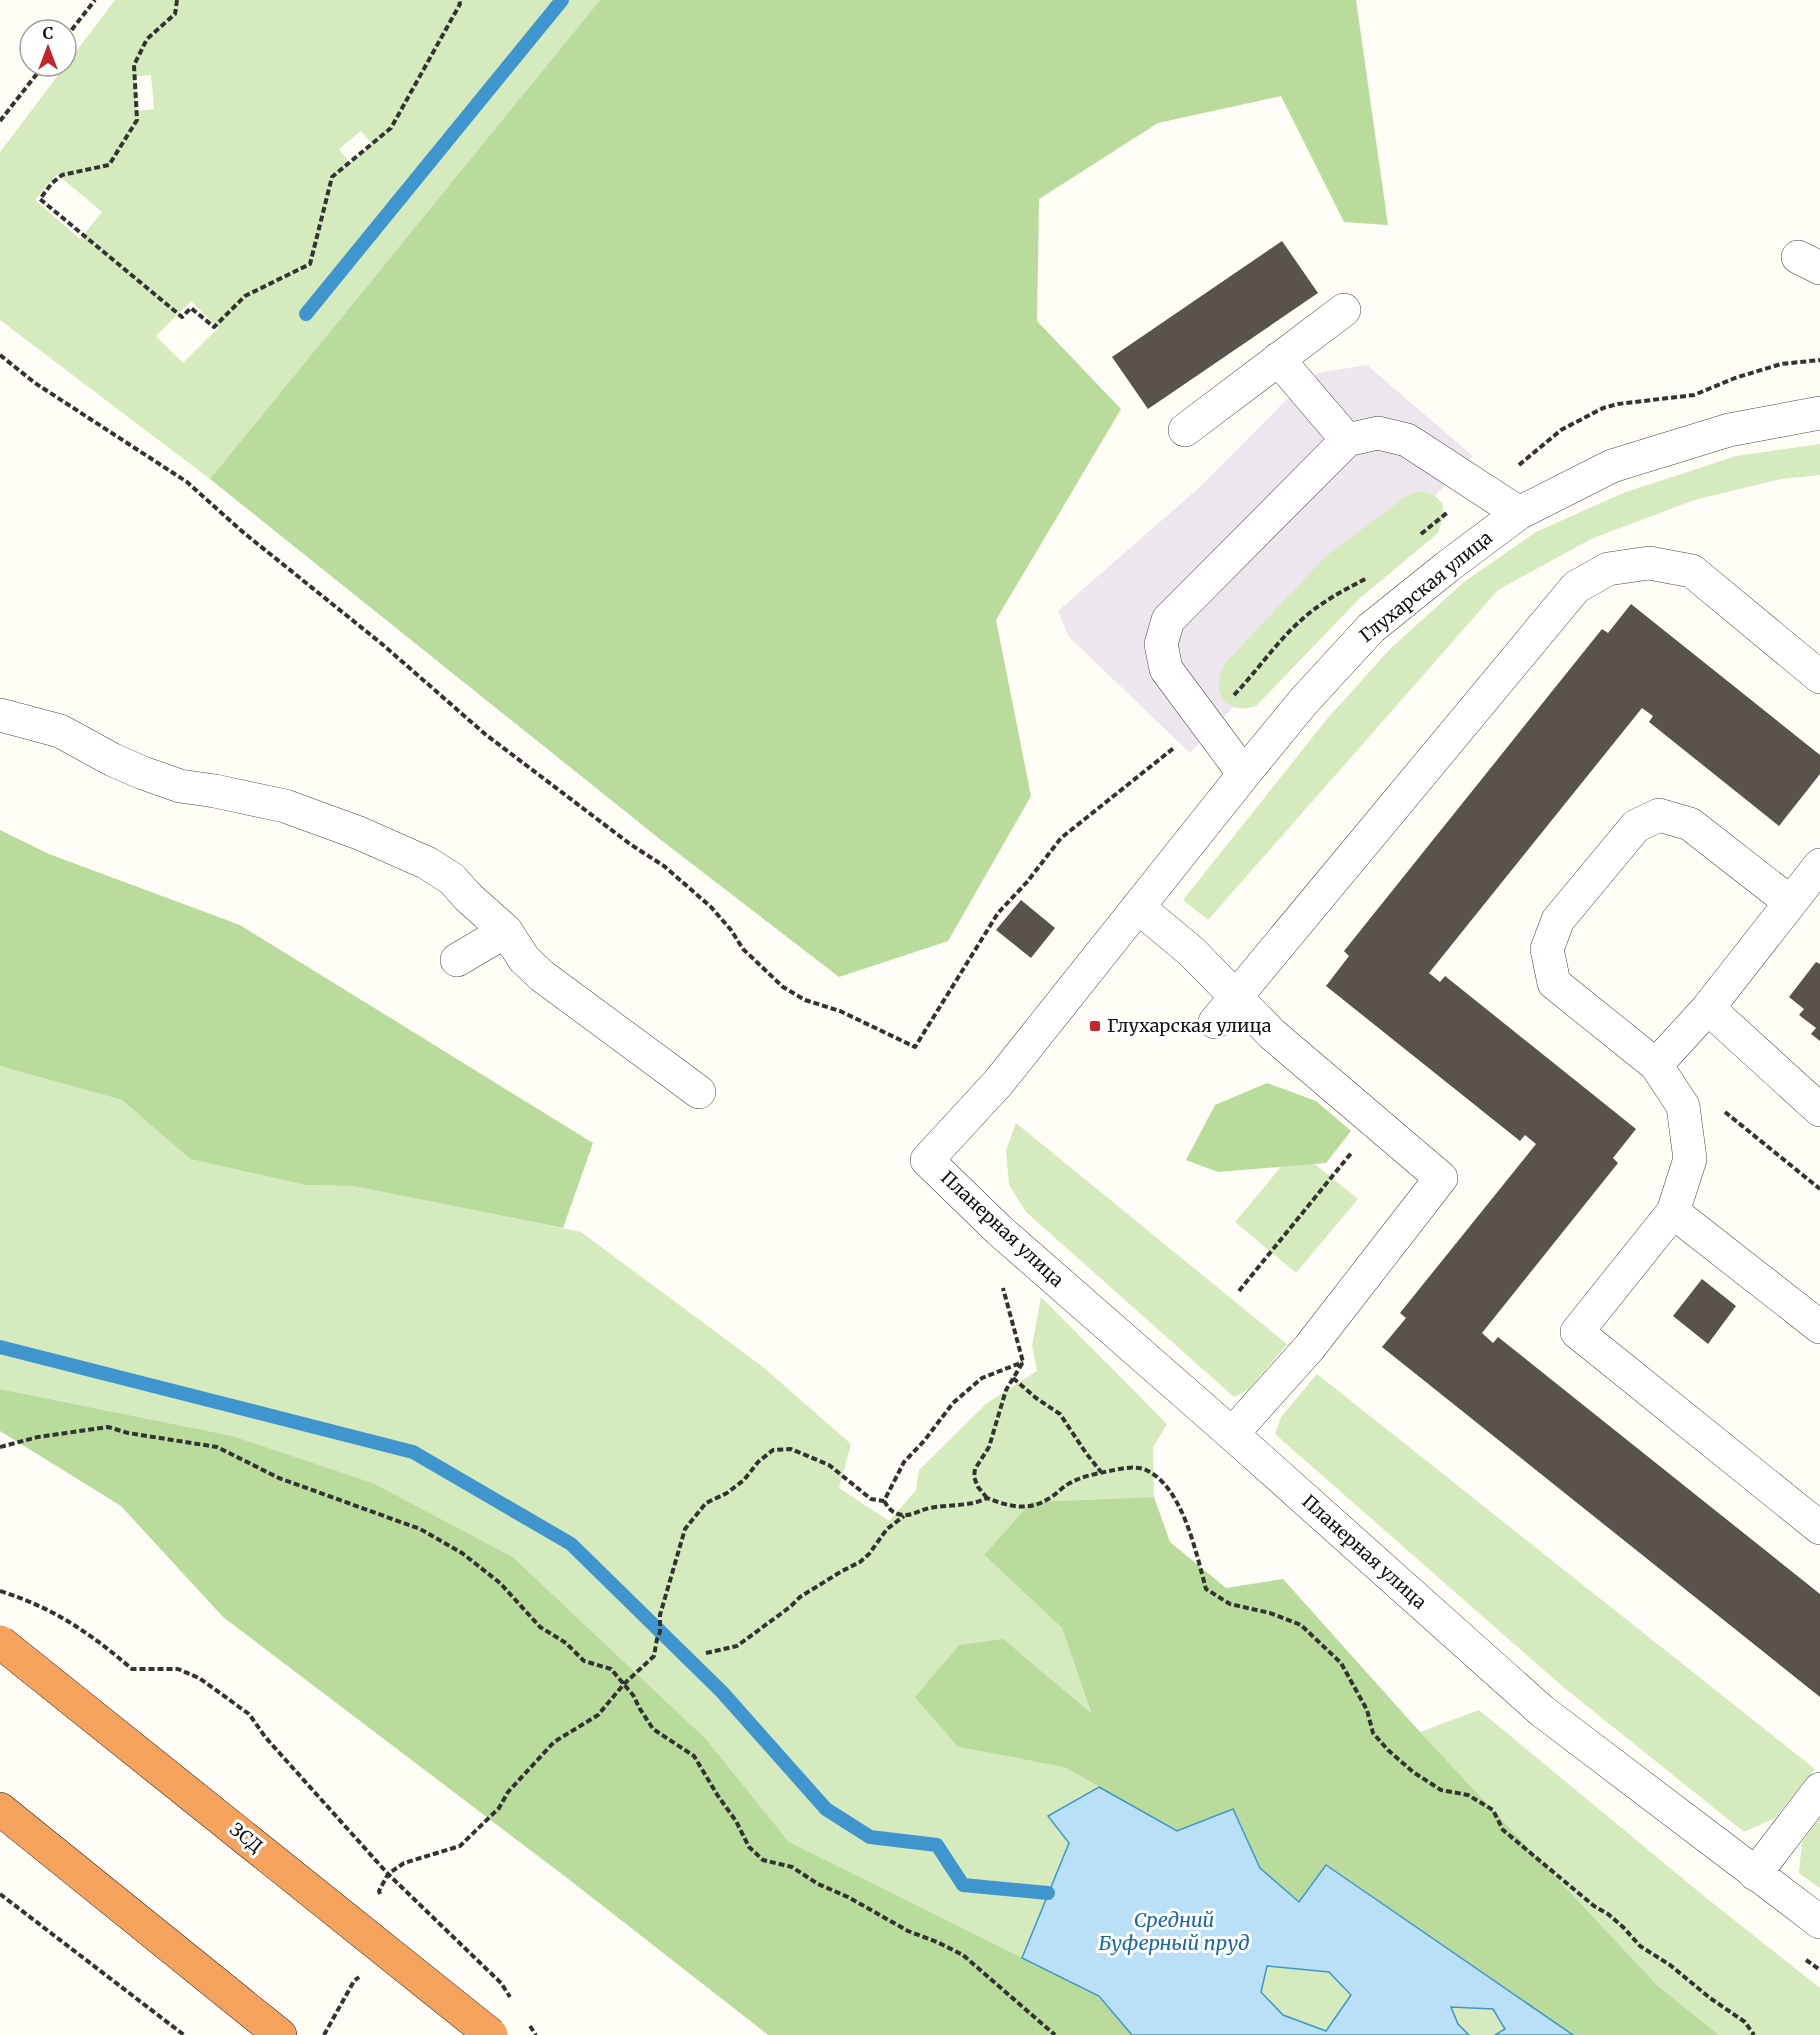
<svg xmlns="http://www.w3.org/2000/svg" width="1820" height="2035" viewBox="0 0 1820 2035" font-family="Merriweather,serif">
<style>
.industrial{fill:#eee6ef}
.green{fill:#d5ebbd;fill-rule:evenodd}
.forest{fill:#b9dc9c}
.water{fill:#b9e0f7;stroke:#3f96cf;stroke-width:1.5;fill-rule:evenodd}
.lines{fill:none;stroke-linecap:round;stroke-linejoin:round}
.stream{stroke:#3f96cf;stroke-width:14}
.building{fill:#5a524d}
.minor-casing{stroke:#444;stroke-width:34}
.highway-casing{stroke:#222;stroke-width:34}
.path{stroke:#333;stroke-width:4;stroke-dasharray:6 3;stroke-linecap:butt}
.minor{stroke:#fff;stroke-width:33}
.highway{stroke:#f5a25d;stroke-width:33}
.highway-bridge-casing{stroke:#222;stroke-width:34;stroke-linecap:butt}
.highway-bridge{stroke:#f5a25d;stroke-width:33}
.poi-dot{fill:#c4262e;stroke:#fff;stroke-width:2}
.labels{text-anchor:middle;stroke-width:6;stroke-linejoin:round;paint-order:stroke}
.street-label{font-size:18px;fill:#111;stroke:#fff}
.poi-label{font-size:18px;fill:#111;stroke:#fff;text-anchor:start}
.water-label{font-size:20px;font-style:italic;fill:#1768a6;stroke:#fff}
</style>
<rect width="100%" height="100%" fill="#fffdf5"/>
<path class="industrial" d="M1367 365 1473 456 1190 753 1069 637 1058 611 1202 485 1284 402 1317 373Z"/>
<path class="green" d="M115 0H600L210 479 0 320V152ZM151 75 154 109 137 111 134 77ZM361 131 372 144 350 163 339 149ZM57 174 102 212 80 239 35 200ZM191 301 218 328 183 363 156 336Z
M1820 444V475L1781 479 1694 500 1591 539 1498 590 1208 920 1183 900 1327 719 1390 649 1464 582 1536 532 1623 493 1736 456Z
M1414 492H1425L1434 495 1442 503 1444 514 1438 533 1359 599 1256 706C1225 717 1209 690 1225 663L1326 556 1405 497Z
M0 1066 122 1100 190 1159 305 1185 353 1186 581 1232 763 1367 851 1444 839 1488 889 1521 916 1490 919 1470 987 1403 1037 1371 1032 1346 1041 1297 1167 1424 1153 1447 1154 1497 1031 1502 984 1555 1062 1628 1091 1714 958 1747 1064 1767 1099 1787 1048 1816 1069 1843 1022 1958 789 1842 706 1739 513 1557 373 1483 233 1436 0 1389Z
M1016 1123 1287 1344 1248 1390 1234 1397 1026 1212 1009 1185 1006 1150Z
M1296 1149 1358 1199 1296 1273 1235 1222Z
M1317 1374 1815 1769 1775 1818 1744 1832 1562 1686 1275 1434 1281 1417Z
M1479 1710 1710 1901 1820 1988V2035H1719L1657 1985 1420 1732Z
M1820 1818V1888L1799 1873 1802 1842Z
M1266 1966 1329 1972 1351 1994 1326 2031 1283 2015 1261 1991Z
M1450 2007 1493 2009 1505 2030 1495 2035H1469L1458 2024Z"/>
<path class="forest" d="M600 0H1356L1388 225 1344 222 1281 96 1158 123 1039 199 1037 321 1121 409 996 620 1031 796 948 941 839 977 661 840 210 479Z
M0 830 49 854 240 925 593 1143 563 1228 353 1186 305 1185 190 1159 122 1100 0 1066Z
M1267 1083 1316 1101 1351 1131 1326 1163 1218 1172 1186 1160 1215 1105Z
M0 1389 233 1436 373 1483 513 1557 706 1739 789 1842 1099 1996 1132 2035H768L571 1881 223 1617 121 1506 0 1431Z
M1154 1497 1170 1542 1226 1588 1283 1579 1420 1732 1657 1985 1719 2035H1573L1327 1865 1300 1902 1260 1868 1233 1809 1177 1831 1064 1767 958 1747 915 1697 959 1645 1003 1639 1091 1713 1062 1628 984 1555 1031 1502Z"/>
<path class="water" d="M1099 1787 1177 1831 1233 1809 1260 1868 1299 1902 1326 1865 1573 2035H1495L1505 2029 1493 2009 1451 2007 1458 2024 1469 2035H1132L1099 1996 1022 1958 1069 1843 1048 1816ZM1267 1966 1329 1972 1351 1995 1326 2031 1283 2015 1261 1992Z"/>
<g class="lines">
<path class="stream" d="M306 314 562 0
M0 1347 413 1452 571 1544 722 1692 826 1809 870 1837 937 1845 963 1885 1048 1893"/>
</g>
<path class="building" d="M1282 241 1318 293 1148 409 1112 357Z
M1631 604 1820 755V774L1779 826 1649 722 1653 716 1642 708 1429 973 1440 982 1445 976 1636 1129 1613 1158 1618 1163 1482 1333 1493 1343 1498 1337 1820 1594V1697L1382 1347 1406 1318 1400 1313 1536 1144 1525 1135 1520 1141 1326 986 1349 956 1344 951 1602 629 1608 633Z
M1021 900 1055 928 1031 958 996 930Z
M1816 962 1820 964V1041L1811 1034 1816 1028 1799 1015 1804 1009 1789 997Z
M1702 1279 1736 1306 1708 1344 1673 1316Z"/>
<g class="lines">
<defs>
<path id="minor" d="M1798 257 1820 268
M1278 359 1347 440
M1820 413 1729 430 1612 466 1519 513 1447 567 1371 628 1303 702 1244 774 998 1083 927 1160 999 1230 1232 1434 1542 1711 1820 1922
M1185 430 1344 310
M0 715 60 731 113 760 143 773 180 786 215 791 285 806 359 833 427 863 452 879 468 897 506 931 524 959 542 976 699 1092
M1244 774 1166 669 1161 644 1168 620 1347 440 1378 433 1407 440 1519 513
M1820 865 1708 1008 1656 1065 1683 1106 1690 1159 1673 1212 1577 1332 1820 1528
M1138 907 1192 952 1272 1034 1441 1178 1309 1348 1232 1434
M457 960 506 931
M1708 1008 1820 1110
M1215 1022 1576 587 1608 569 1649 563 1692 571 1820 677
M1656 1065 1554 983 1547 949 1558 920 1636 826 1659 815 1690 824 1790 902
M1673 1212 1820 1327
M1755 1874 1820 1789"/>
<path id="highway" d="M0 1809 280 2035"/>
</defs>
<use href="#minor" class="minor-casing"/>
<use href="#highway" class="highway-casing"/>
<path class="path" d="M177 0 175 14 147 39 134 65 137 120 109 165 62 175 52 183 40 199 182 317 191 308 214 327 245 296 310 264 332 177 391 128 460 4 459 0
M66 37 95 0
M0 121 43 66
M0 355 35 383 187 482 244 533 382 644 485 734 630 844 664 866 711 907 731 930 743 949 783 987 805 1000 840 1011 915 1047 998 913 1027 882 1061 838 1175 747
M1519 465 1561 430 1603 408 1618 404 1694 395 1735 378 1781 364 1820 360
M1421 534 1448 512
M1234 695C1259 669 1279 638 1307 615 1325 600 1346 589 1367 578
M1725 1112 1820 1189
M1239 1291 1352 1152
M1013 1378 1036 1398 1060 1414 1086 1453 1101 1472
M0 1447 38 1437 108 1427 128 1433 217 1447 279 1478 420 1529 462 1553 500 1583 540 1627 566 1643 584 1661 611 1669 633 1695 640 1709 653 1729 694 1756 718 1796 736 1821 749 1847 763 1860 792 1867 818 1884 848 1897 908 1931 937 1942 963 1955 1055 2035
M987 1498 978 1487 974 1477 975 1469 989 1447 1006 1390 1023 1362 1003 1288
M884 1501C888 1507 891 1512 898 1514 911 1518 918 1510 930 1508 949 1504 970 1507 987 1498 1007 1506 1028 1512 1048 1499 1056 1495 1062 1487 1070 1483 1082 1476 1096 1474 1109 1471 1120 1469 1135 1465 1146 1470 1183 1487 1196 1553 1206 1589L1230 1604 1270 1613 1301 1625 1341 1663 1367 1710 1373 1733 1388 1750 1413 1772 1441 1790 1468 1795 1493 1810 1503 1830 1594 1906 1608 1914 1624 1928 1640 1946 1670 1965 1710 1998 1745 2022 1754 2035
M0 1591C54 1608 90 1633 132 1669H178L199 1678 249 1714 266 1738 388 1874 501 1983 510 1997
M706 1653 737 1646 790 1607 800 1597 842 1571 860 1562 869 1554 887 1529 904 1516
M0 1894 184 2035
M380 1894 379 1891 388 1874 404 1863 460 1846 499 1808 508 1792 554 1742 598 1715 624 1684 654 1656 657 1639 660 1632V1615L685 1529 706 1503 727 1493 744 1480 758 1462 773 1450 791 1449 829 1465 871 1499 884 1501 904 1462 924 1441 953 1403 982 1378 1023 1362
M1806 1960 1820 1970
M530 2026 536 2035
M324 2035 354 1981 359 1977"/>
<use href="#minor" class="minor"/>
<use href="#highway" class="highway"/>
<defs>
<path id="highway-bridge" d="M0 1642 491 2035"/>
</defs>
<use href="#highway-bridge" class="highway-bridge-casing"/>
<use href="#highway-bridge" class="highway-bridge"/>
</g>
<rect class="poi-dot" x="1089" y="1020" width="12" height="12" rx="3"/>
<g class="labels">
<g class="street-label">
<text transform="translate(1426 587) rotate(-39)" y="6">Глухарская улица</text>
<text transform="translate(1002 1229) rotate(43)" y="6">Планерная улица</text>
<text transform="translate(1364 1552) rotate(42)" y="6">Планерная улица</text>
<text transform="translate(246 1838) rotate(39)" y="6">ЗСД</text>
</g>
<g class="poi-label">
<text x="1107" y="1032">Глухарская улица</text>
</g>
<g class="water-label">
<text x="1174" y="1927">Средний<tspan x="1174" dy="23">Буферный пруд</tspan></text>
</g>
</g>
<g transform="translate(48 48)"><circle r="28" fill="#ffffff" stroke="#a0a0a0" stroke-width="1.5"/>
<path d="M0-4.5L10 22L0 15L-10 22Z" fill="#c4262e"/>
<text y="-9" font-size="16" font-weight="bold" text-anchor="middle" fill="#111111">С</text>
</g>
</svg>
